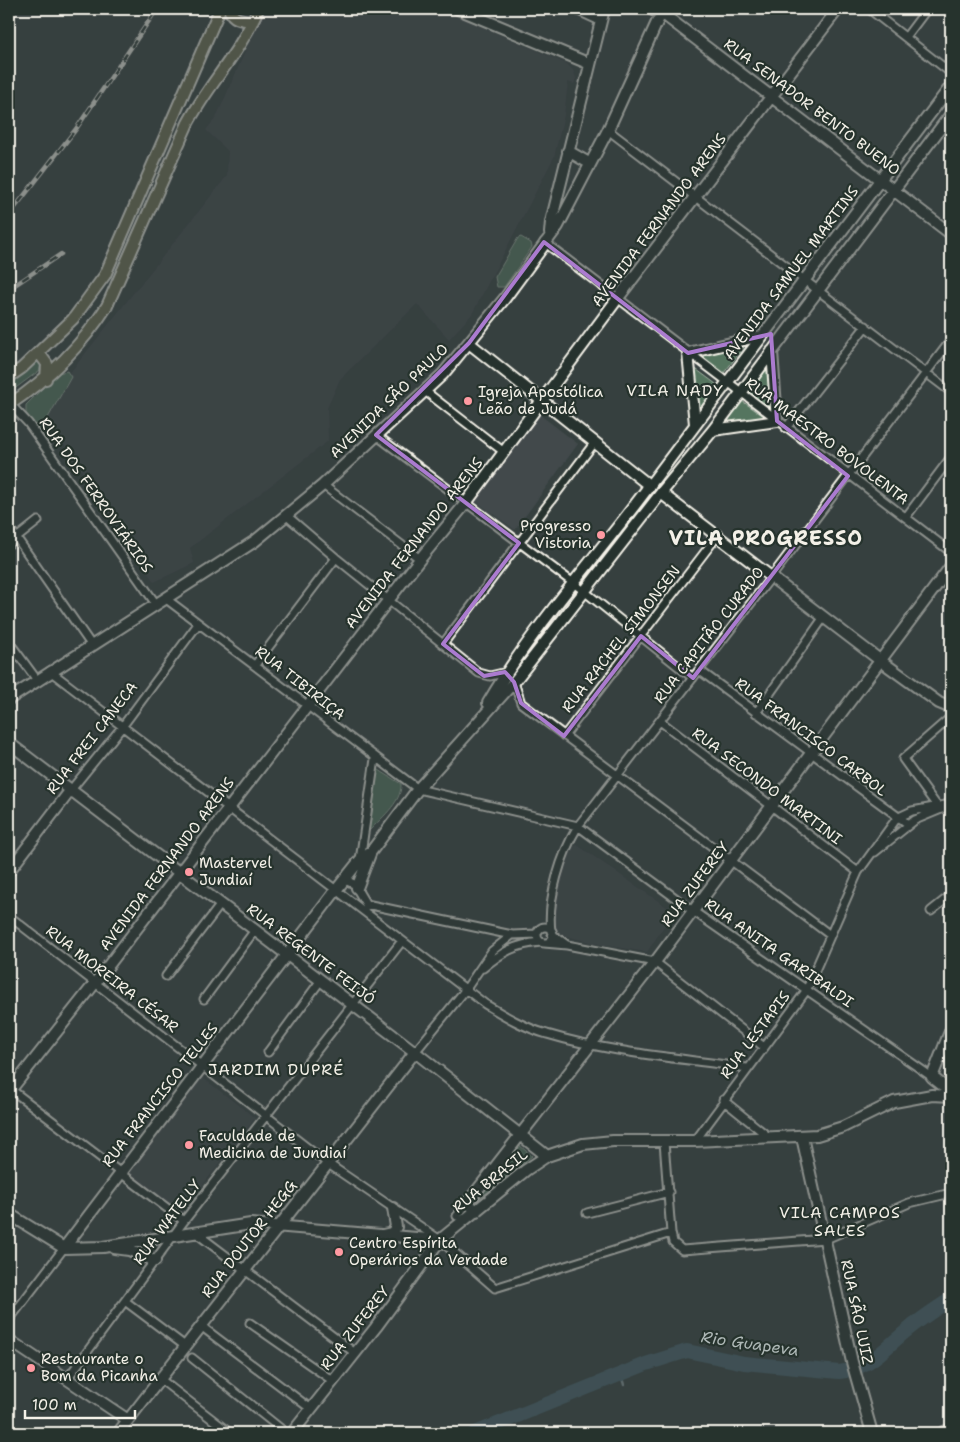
<svg xmlns="http://www.w3.org/2000/svg" width="960" height="1442" viewBox="0 0 960 1442" font-family="'Shantell Sans',sans-serif">
<style>
.built{fill:#42494c}
.green{fill:#54755f;stroke:#a4b3a4}
.lines{fill:none;stroke-linecap:round;stroke-linejoin:round}
.stream{stroke:#8d9c9f;stroke-width:2.5}
.river{stroke:#48646e;stroke-width:14}
.street-casing{stroke:#f4f1e8;stroke-width:11}
.secondary-casing{stroke:#f4f1e8;stroke-width:14}
.primary-casing{stroke:#f4f1e8;stroke-width:14}
.street{stroke:#26332d;stroke-width:7}
.secondary{stroke:#26332d;stroke-width:10}
.primary{stroke:#706f52;stroke-width:10}
.rail-casing{stroke:#f4f1e8;stroke-width:4.5}
.rail{stroke:#26332d;stroke-width:2.5;stroke-dasharray:8;stroke-linecap:butt}
.marked{fill:none;stroke:#ab7bcf;stroke-width:4;stroke-linejoin:round}
.poi-dot{fill:#ff9aa2;stroke:#26332d;stroke-width:2}
.labels{text-anchor:middle;stroke-width:4.5;stroke-linejoin:round;paint-order:stroke}
.street-label{font-size:15px;fill:#f4f1e8;stroke:#26332d}
.poi-label{font-size:15px;fill:#f4f1e8;stroke:#26332d;text-anchor:start}
.neighbourhood-label{font-size:16px;letter-spacing:1px;fill:#f4f1e8;stroke:#26332d}
.water-label{font-size:16px;font-style:italic;fill:#afb9b7;stroke:#26332d}
.district-label{font-size:20px;font-weight:bold;letter-spacing:1px;fill:#f4f1e8;stroke:#26332d}
</style>
<rect width="100%" height="100%" fill="#36403f"/>
<filter id="ink" filterUnits="userSpaceOnUse"><feTurbulence type="fractalNoise" baseFrequency=".02" numOctaves="2"/><feDisplacementMap in="SourceGraphic" scale="10" xChannelSelector="R" yChannelSelector="G"/><feConvolveMatrix kernelMatrix="1 2 1 2 8 2 1 2 1" color-interpolation-filters="sRGB"/></filter>
<g filter="url(#ink)">
<path class="built" d="M264 9H440L567 64 573 70 576 78 574 84 568 82 564 115 554 157 472 314 449 339 417 304 340 379 327 408 328 441 190 548 194 563 154 582 41 409 227 176 228 151 206 130 216 118Z
M539 414 578 444 515 530 475 501Z
M577 845 671 910 672 914 647 952 593 943 563 935 550 924 565 849Z
M199 1075 255 1118 180 1214 124 1171Z"/>
<path class="green" d="M521 237 531 243 532 247 504 287H497L495 277 518 238Z
M744 347 723 374 698 355Z
M36 361 41 362 40 370 9 393V381Z
M770 364 773 410 750 393Z
M693 367 716 384 697 413Z
M67 371 71 377 40 432 26 413V405L58 373Z
M742 401 768 419 720 427Z
M379 770 401 784C402 803 379 820 367 833L376 772Z
M519 1145 532 1156 475 1202 472 1198Z"/>
<g class="lines">
<path class="stream" d="M621 1374 624 1385"/>
<path class="river" d="M475 1433 646 1364 687 1351 744 1363 839 1372C872 1368 885 1347 910 1328 923 1317 937 1308 951 1299"/>
<defs>
<path id="street" d="M574 9 600 21
M869 9 951 73
M667 17 673 9
M906 37 927 9
M608 130 951 392
M544 242 951 552
M425 391 504 452
M10 404 28 423 156 604
M786 428 866 326
M376 435 584 591 693 678
M323 485 420 559
M287 516 336 558 479 673 490 676 507 672
M906 517 951 457
M9 527 92 646
M9 544 38 521
M165 598 418 789 578 826 693 911 932 1077
M9 642 37 680
M443 644 595 442
M255 665 336 558
M699 670 908 824
M50 671 485 1004C505 1016 525 1028 547 1034 610 1053 682 1058 747 1068
M514 682 521 703 830 935
M756 713 824 617
M660 721 858 872
M564 736 718 535
M70 791 122 727 198 624
M937 806 903 759 951 717
M875 852 915 820 951 805
M360 860 375 759
M345 880 354 884 367 906
M366 904 512 935 537 934
M931 911 951 895
M9 916 327 1163 440 1240 495 1288 671 1233
M537 935a8 8 0 1 1 16 0a8 8 0 1 1-16 0Z
M551 931C547 899 561 854 578 826L772 576 951 340
M552 934 567 945 655 962 764 1047
M544 943 567 945
M483 968C502 952 516 944 541 942
M166 976 221 904
M204 999 255 930
M268 1052 321 980
M415 1052 466 989 492 951 512 935
M9 1088 184 1221
M723 1100 770 1138
M695 1141 806 991 858 872 897 818 912 811 951 804
M664 1142 671 1233 673 1242 682 1250 826 1239 909 1203 951 1193
M587 1213 669 1192
M457 1216 468 1202
M196 1233 355 1353
M125 1301 185 1346
M9 1320 64 1248
M250 1323 333 1381
M201 1326 311 1409
M192 1358 286 1433
M67 1379 184 1221 402 941
M160 1379 230 1433"/>
<path id="secondary" d="M458 9 590 64
M651 9 667 17 951 234
M568 151 589 163
M550 233 551 222 604 9
M469 343 650 486
M695 424 688 353 761 336
M713 430 777 421 772 351
M661 493 881 661 939 703 951 708
M9 699 255 541 323 485 443 374 505 298 558 226 608 130 663 9
M488 703C534 625 596 558 650 485 750 352 851 219 951 86
M9 743 415 1052 547 1156
M9 871 70 791
M357 888 370 854
M951 1029 932 1077 951 1092
M9 1092 95 983 420 559 466 503 618 298 838 9
M802 1137 852 1362 872 1433
M476 1212 468 1202 655 962 951 566
M9 1214 64 1248 103 1247 251 1224 440 1240
M383 1235 392 1233 396 1227 393 1208
M64 1248 337 889 360 860 370 853 418 789 514 682 661 493 713 430 951 114
M114 1248 129 1250 155 1261
M9 1340 128 1420
M118 1433 415 1052
M292 1433 376 1327 440 1240 526 1170 547 1156 583 1144 613 1141H695L817 1135 843 1127 894 1102 932 1095 951 1096"/>
<path id="primary" d="M229 9C233 20 242 20 253 21
M39 353 47 364 46 379
M9 377 22 368 73 319 105 275 220 9
M9 405C49 378 81 347 107 306L188 123C210 82 240 53 258 9
M942 1433 951 1429"/>
</defs>
<use href="#street" class="street-casing"/>
<use href="#secondary" class="secondary-casing"/>
<use href="#primary" class="primary-casing"/>
<use href="#street" class="street"/>
<use href="#secondary" class="secondary"/>
<use href="#primary" class="primary"/>
<defs>
<path id="rail" d="M9 215 76 129 157 9
M9 289 61 254"/>
</defs>
<use href="#rail" class="rail-casing"/>
<use href="#rail" class="rail"/>
</g>
</g>
<path d="M0 0H960V1442H0ZM544 242 688 353 771 334 777 421 848 476 693 678 641 636 564 736 521 703 514 682 505 672 484 676 443 644 519 543 376 435 469 343Z" fill="#36403f" fill-opacity=".55" fill-rule="evenodd"/>
<path class="marked" d="M544 242 688 353 771 334 777 421 848 476 693 678 641 636 564 736 521 703 514 682 505 672 484 676 443 644 519 543 376 435 469 343Z"/>
<g class="poi-dot">
<circle cx="468" cy="401" r="5"/>
<circle cx="601" cy="535" r="5"/>
<circle cx="189" cy="872" r="5"/>
<circle cx="189" cy="1145" r="5"/>
<circle cx="339" cy="1252" r="5"/>
<circle cx="31" cy="1368" r="5"/>
</g>
<g class="labels">
<g class="street-label">
<text transform="translate(812 107) rotate(37)" y="5">RUA SENADOR BENTO BUENO</text>
<text transform="translate(659 220) rotate(-53)" y="5">AVENIDA FERNANDO ARENS</text>
<text transform="translate(791 273) rotate(-53)" y="5">AVENIDA SAMUEL MARTINS</text>
<text transform="translate(389 401) rotate(-44)" y="5">AVENIDA SÃO PAULO</text>
<text transform="translate(827 441) rotate(37)" y="5">RUA MAESTRO BOVOLENTA</text>
<text transform="translate(96 495) rotate(55)" y="5">RUA DOS FERROVIÁRIOS</text>
<text transform="translate(414 543) rotate(-52)" y="5">AVENIDA FERNANDO ARENS</text>
<text transform="translate(709 635) rotate(-52)" y="5">RUA CAPITÃO CURADO</text>
<text transform="translate(621 639) rotate(-52)" y="5">RUA RACHEL SIMONSEN</text>
<text transform="translate(300 683) rotate(38)" y="5">RUA TIBIRIÇA</text>
<text transform="translate(811 737) rotate(37)" y="5">RUA FRANCISCO CARBOL</text>
<text transform="translate(92 738) rotate(-52)" y="5">RUA FREI CANECA</text>
<text transform="translate(767 786) rotate(37)" y="5">RUA SECONDO MARTINI</text>
<text transform="translate(167 864) rotate(-53)" y="5">AVENIDA FERNANDO ARENS</text>
<text transform="translate(695 884) rotate(-53)" y="5">RUA ZUFEREY</text>
<text transform="translate(779 953) rotate(35)" y="5">RUA ANITA GARIBALDI</text>
<text transform="translate(311 954) rotate(37)" y="5">RUA REGENTE FEIJÓ</text>
<text transform="translate(112 979) rotate(38)" y="5">RUA MOREIRA CÉSAR</text>
<text transform="translate(755 1035) rotate(-53)" y="5">RUA LESTAPIS</text>
<text transform="translate(160 1095) rotate(-52)" y="5">RUA FRANCISCO TELLES</text>
<text transform="translate(490 1181) rotate(-39)" y="5">RUA BRASIL</text>
<text transform="translate(167 1222) rotate(-53)" y="5">RUA WATELLY</text>
<text transform="translate(249 1239) rotate(-52)" y="5">RUA DOUTOR HEGG</text>
<text transform="translate(857 1312) rotate(78)" y="5">RUA SÃO LUIZ</text>
<text transform="translate(355 1328) rotate(-52)" y="5">RUA ZUFEREY</text>
</g>
<g class="poi-label">
<text x="478" y="397">Igreja Apostólica<tspan x="478" dy="17">Leão de Judá</tspan></text>
<text x="591" y="531" text-anchor="end">Progresso<tspan x="591" dy="17">Vistoria</tspan></text>
<text x="199" y="868">Mastervel<tspan x="199" dy="17">Jundiaí</tspan></text>
<text x="199" y="1141">Faculdade de<tspan x="199" dy="17">Medicina de Jundiaí</tspan></text>
<text x="349" y="1248">Centro Espírita<tspan x="349" dy="17">Operários da Verdade</tspan></text>
<text x="41" y="1364">Restaurante o<tspan x="41" dy="17">Bom da Picanha</tspan></text>
</g>
<g class="neighbourhood-label">
<text x="675" y="396">VILA NADY</text>
<text x="276" y="1075">JARDIM DUPRÉ</text>
<text x="840" y="1218">VILA CAMPOS<tspan x="840" dy="18">SALES</tspan></text>
</g>
<g class="water-label">
<text transform="translate(750 1343) rotate(8)" y="6">Rio Guapeva</text>
</g>
<g class="district-label">
<text x="766" y="545">VILA PROGRESSO</text>
</g>
</g>
<rect width="960" height="1442" fill="none" stroke="#26332d" stroke-width="30"/>
<rect x="15" y="15" width="930" height="1412" fill="none" stroke="#f4f1e8" stroke-width="2" filter="url(#ink)"/>
<path d="M25 1410v8h110v-8" fill="none" stroke="#f4f1e8" stroke-width="2.5"/>
<text x="32" y="1410" font-size="15" fill="#f4f1e8" stroke="#26332d" stroke-width="4" paint-order="stroke">100 m</text>
</svg>
